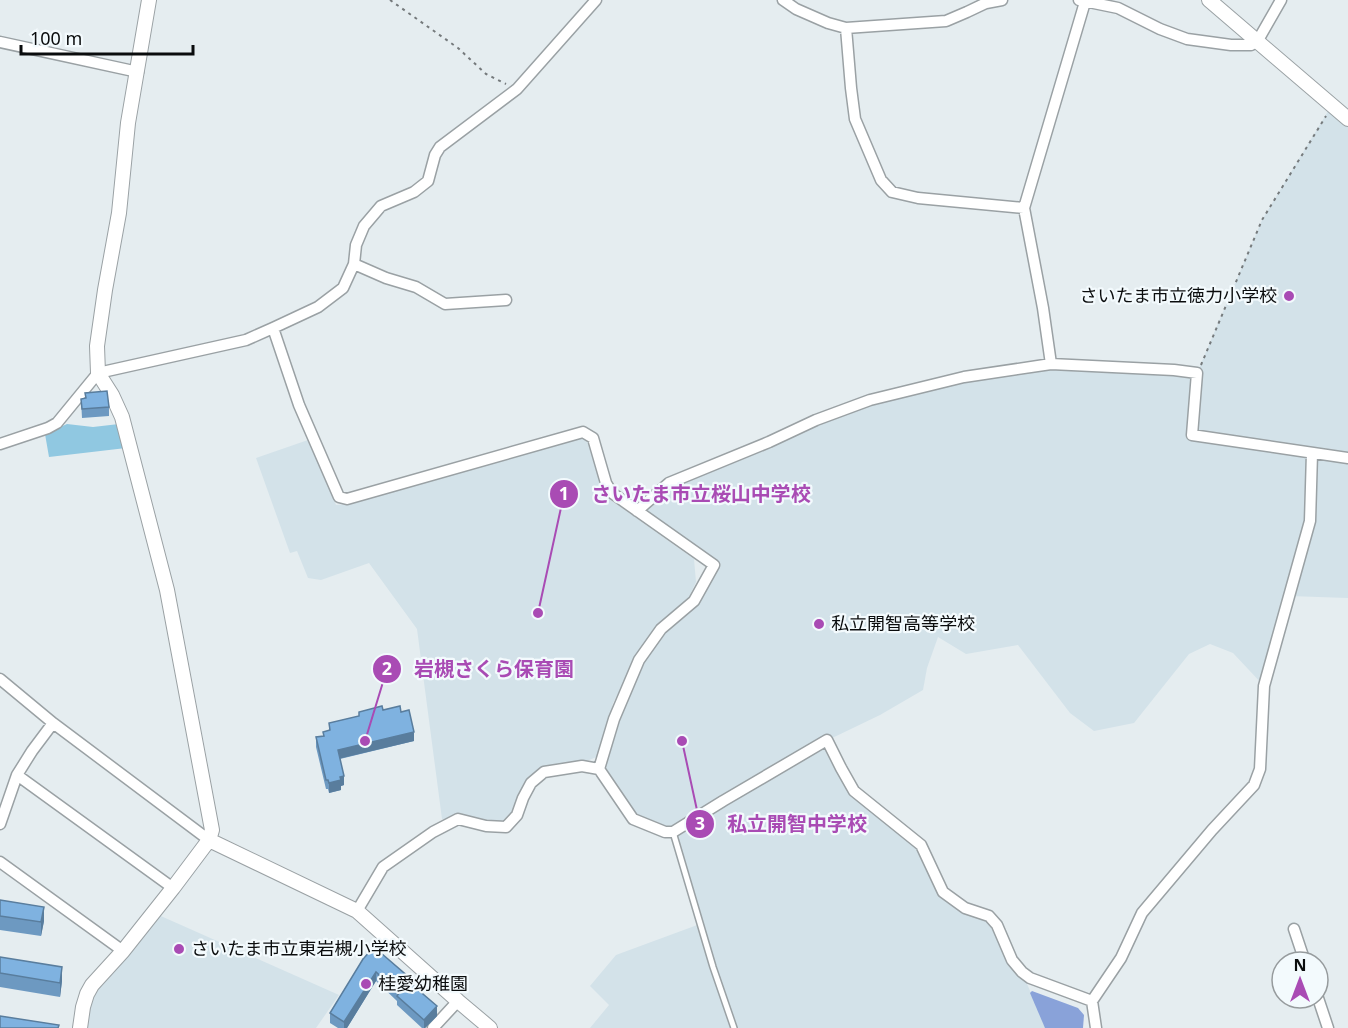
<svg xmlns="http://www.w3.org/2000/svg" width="1348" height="1028" viewBox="0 0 1348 1028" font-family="'Noto Sans','Noto Sans JP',sans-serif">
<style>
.built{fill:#d3e2e9}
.green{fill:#90c8e1}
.water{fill:#89a2d9}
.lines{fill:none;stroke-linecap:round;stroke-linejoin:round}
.service-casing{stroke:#9aa1a4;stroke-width:8}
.minor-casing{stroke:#9aa1a4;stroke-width:13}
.tertiary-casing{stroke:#9aa1a4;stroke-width:16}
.path{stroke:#757a7c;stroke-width:2;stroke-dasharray:3 4.5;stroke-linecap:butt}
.service{stroke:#fff;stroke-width:5}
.minor{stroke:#fff;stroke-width:10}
.tertiary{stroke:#fff;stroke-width:14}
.wall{fill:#6d99c1}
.shaded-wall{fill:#597d9d}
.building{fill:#7fb2e0;stroke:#597d9d;stroke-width:1.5}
.poi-dot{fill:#a94bb4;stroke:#f3fafd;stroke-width:2}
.labels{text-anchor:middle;stroke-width:4.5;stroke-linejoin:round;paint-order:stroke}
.poi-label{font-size:18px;fill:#0a0c0d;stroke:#f3fafd;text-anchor:start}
.leader{fill:none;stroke:#a94bb4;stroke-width:2}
.callout-dot{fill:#a94bb4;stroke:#f3fafd;stroke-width:2}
.mark-label{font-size:18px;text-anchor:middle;font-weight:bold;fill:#fff}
.callout-label{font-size:20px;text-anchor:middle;font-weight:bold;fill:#a94bb4;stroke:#f3fafd;stroke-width:4.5;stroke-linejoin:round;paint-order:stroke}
</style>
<rect width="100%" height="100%" fill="#e5edf0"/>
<path class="built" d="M1330 108 1348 123V598L1289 596 1264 686 1233 653 1210 644 1189 654 1134 723 1094 731 1070 713 1018 645 966 654 938 637 927 668 923 690 880 715 828 740 854 791 921 845 949 897 989 916 1022 972 1046 1028H590L609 1005 590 986 616 955 700 924 673 833 633 819 599 769 639 660 694 601 713 565 637 511 669 483 870 400 1051 364 1197 373 1262 220Z
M582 434 590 438 605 496 694 559 696 582 689 597 653 630 635 661 613 703 601 755 582 763 537 772 510 820 492 822 475 817 442 819 417 629 369 563 321 580 308 578 297 551 290 553 256 458 308 440 336 505 349 504Z
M154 913 339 995 316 1028H80L83 1007Z"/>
<path class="green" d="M67 424 93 427 119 424 126 448 49 457 45 434Z"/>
<path class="water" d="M1032 991 1078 1008 1084 1015 1083 1028H1045L1030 993Z"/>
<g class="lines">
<defs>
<path id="service" d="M673 832 713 967 734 1028"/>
<path id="minor" d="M783 0 796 9 828 23 846 28 946 21 967 12 986 3 1002 0
M1079 0 1118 8 1160 29 1187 39 1231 45H1251L1257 42 1281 0
M846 28 851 88 855 119 881 180 892 192 918 198 1024 208
M0 42 138 72
M354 264 386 278 416 287 445 304 506 300
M273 328 299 405 339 497 347 499 583 432 593 438 606 483 612 493 714 565 694 601 661 629 639 660 614 719 599 769
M1051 364 1043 308 1024 208 1085 2
M0 444 48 428 57 423 98 373 246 340 273 328 318 307 343 288 354 264 356 245 364 226 381 206 414 192 428 181 435 155 440 147 517 89 596 0
M637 511 669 483 769 442 816 420 870 400 964 377 1051 364 1174 370 1197 373 1192 435 1348 458
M0 679 53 723 209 840
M17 775 173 888
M0 824 17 775 32 751 53 723
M0 862 123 951
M357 911 383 867 433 832 458 819 486 826 506 827 517 815 523 798 531 783 544 772 582 766 599 769 633 819 665 832H673L723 801 827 740 841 768 854 791 921 845 943 892 965 908 989 916 997 925 1012 960 1022 972 1030 978 1092 1001 1096 1028
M1294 929 1305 962
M1318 998 1328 1028
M1092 1001 1121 958 1142 913 1212 830 1254 785 1260 769 1264 686 1310 521 1312 453
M433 1028 458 1001"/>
<path id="tertiary" d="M1209 0 1348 119
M209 840 357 911 458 1001 490 1028
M80 1028 83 1007 87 994 92 985 123 951 173 888 209 840 212 830 167 590 122 417 112 395 98 373 97 346 105 290 119 213 128 123 149 0"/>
</defs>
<use href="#service" class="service-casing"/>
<use href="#minor" class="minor-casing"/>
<use href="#tertiary" class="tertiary-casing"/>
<path class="path" d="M390 0 458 48 486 74 506 84
M1201 365 1262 220 1326 116"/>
<use href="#service" class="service"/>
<use href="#minor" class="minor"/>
<use href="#tertiary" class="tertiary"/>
</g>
<path class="wall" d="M81 399 109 407V416L82 418Z
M383 710 401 712 414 741 340 759 344 785 341 786V790L329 793 328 789H326L316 747V737L323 736V732L329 731V723L359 716V712Z
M0 900 44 921 41 936 0 930Z
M0 957 62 981 60 997 0 987Z
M363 959 411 984 437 1016 425 1028H422L397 1005V1001L376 981 347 1028H338L330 1023V1013Z"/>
<path class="shaded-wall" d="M414 732V741L338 759V750Z
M344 776V785L341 786V790L329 793V783L340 777Z
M44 907V921L41 936V922Z
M62 967V981L60 997V983Z
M376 972V981L347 1028H344V1022Z
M437 1006V1016L425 1028H424V1020Z"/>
<path class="building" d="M107 391 109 407 82 409 81 399 86 398 85 393Z
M382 706 383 710 400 706 401 712 409 710 414 732 338 750 344 776 340 777 341 780 329 783 328 780H326L316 737 324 736 323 732 330 730 329 723 359 716V712Z
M0 900 44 907 41 922 0 916Z
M374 947 411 979 409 982 437 1006 424 1020 397 996 399 993 376 972 344 1022 330 1013 363 959Z
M0 957 62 967 60 983 0 973Z
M0 1016 59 1025 58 1028H0Z"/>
<g class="poi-dot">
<circle cx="1289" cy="296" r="6"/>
<circle cx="819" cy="624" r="6"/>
<circle cx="179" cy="949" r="6"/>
<circle cx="366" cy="984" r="6"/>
</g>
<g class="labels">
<g class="poi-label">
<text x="1277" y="302" text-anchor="end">さいたま市立徳力小学校</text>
<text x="831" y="630">私立開智高等学校</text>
<text x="191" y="955">さいたま市立東岩槻小学校</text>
<text x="378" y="990">桂愛幼稚園</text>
</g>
</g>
<path class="leader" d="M538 613L564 494M365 741L387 669M682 741L700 824"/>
<g class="callout-dot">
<circle cx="538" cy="613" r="6"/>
<circle cx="365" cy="741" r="6"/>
<circle cx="682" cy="741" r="6"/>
<circle cx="564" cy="494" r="15"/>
<circle cx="387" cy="669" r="15"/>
<circle cx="700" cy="824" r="15"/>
</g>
<g class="mark-label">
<text x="564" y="500">1</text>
<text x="387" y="675">2</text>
<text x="700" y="830">3</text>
</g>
<g class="callout-label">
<text x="701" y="501">さいたま市立桜山中学校</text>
<text x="494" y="676">岩槻さくら保育園</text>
<text x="797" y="831">私立開智中学校</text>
</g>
<g transform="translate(1300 980)"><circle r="28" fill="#f3fafd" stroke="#969b9d" stroke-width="1.5"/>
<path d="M0-4.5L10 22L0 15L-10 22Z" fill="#a94bb4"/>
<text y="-9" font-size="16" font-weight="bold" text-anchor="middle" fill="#0a0c0d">N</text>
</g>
<path d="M21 45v9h172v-9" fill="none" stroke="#0a0c0d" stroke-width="3"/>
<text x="30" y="45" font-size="18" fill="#0a0c0d" stroke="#f3fafd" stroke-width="4.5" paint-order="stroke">100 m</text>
</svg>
